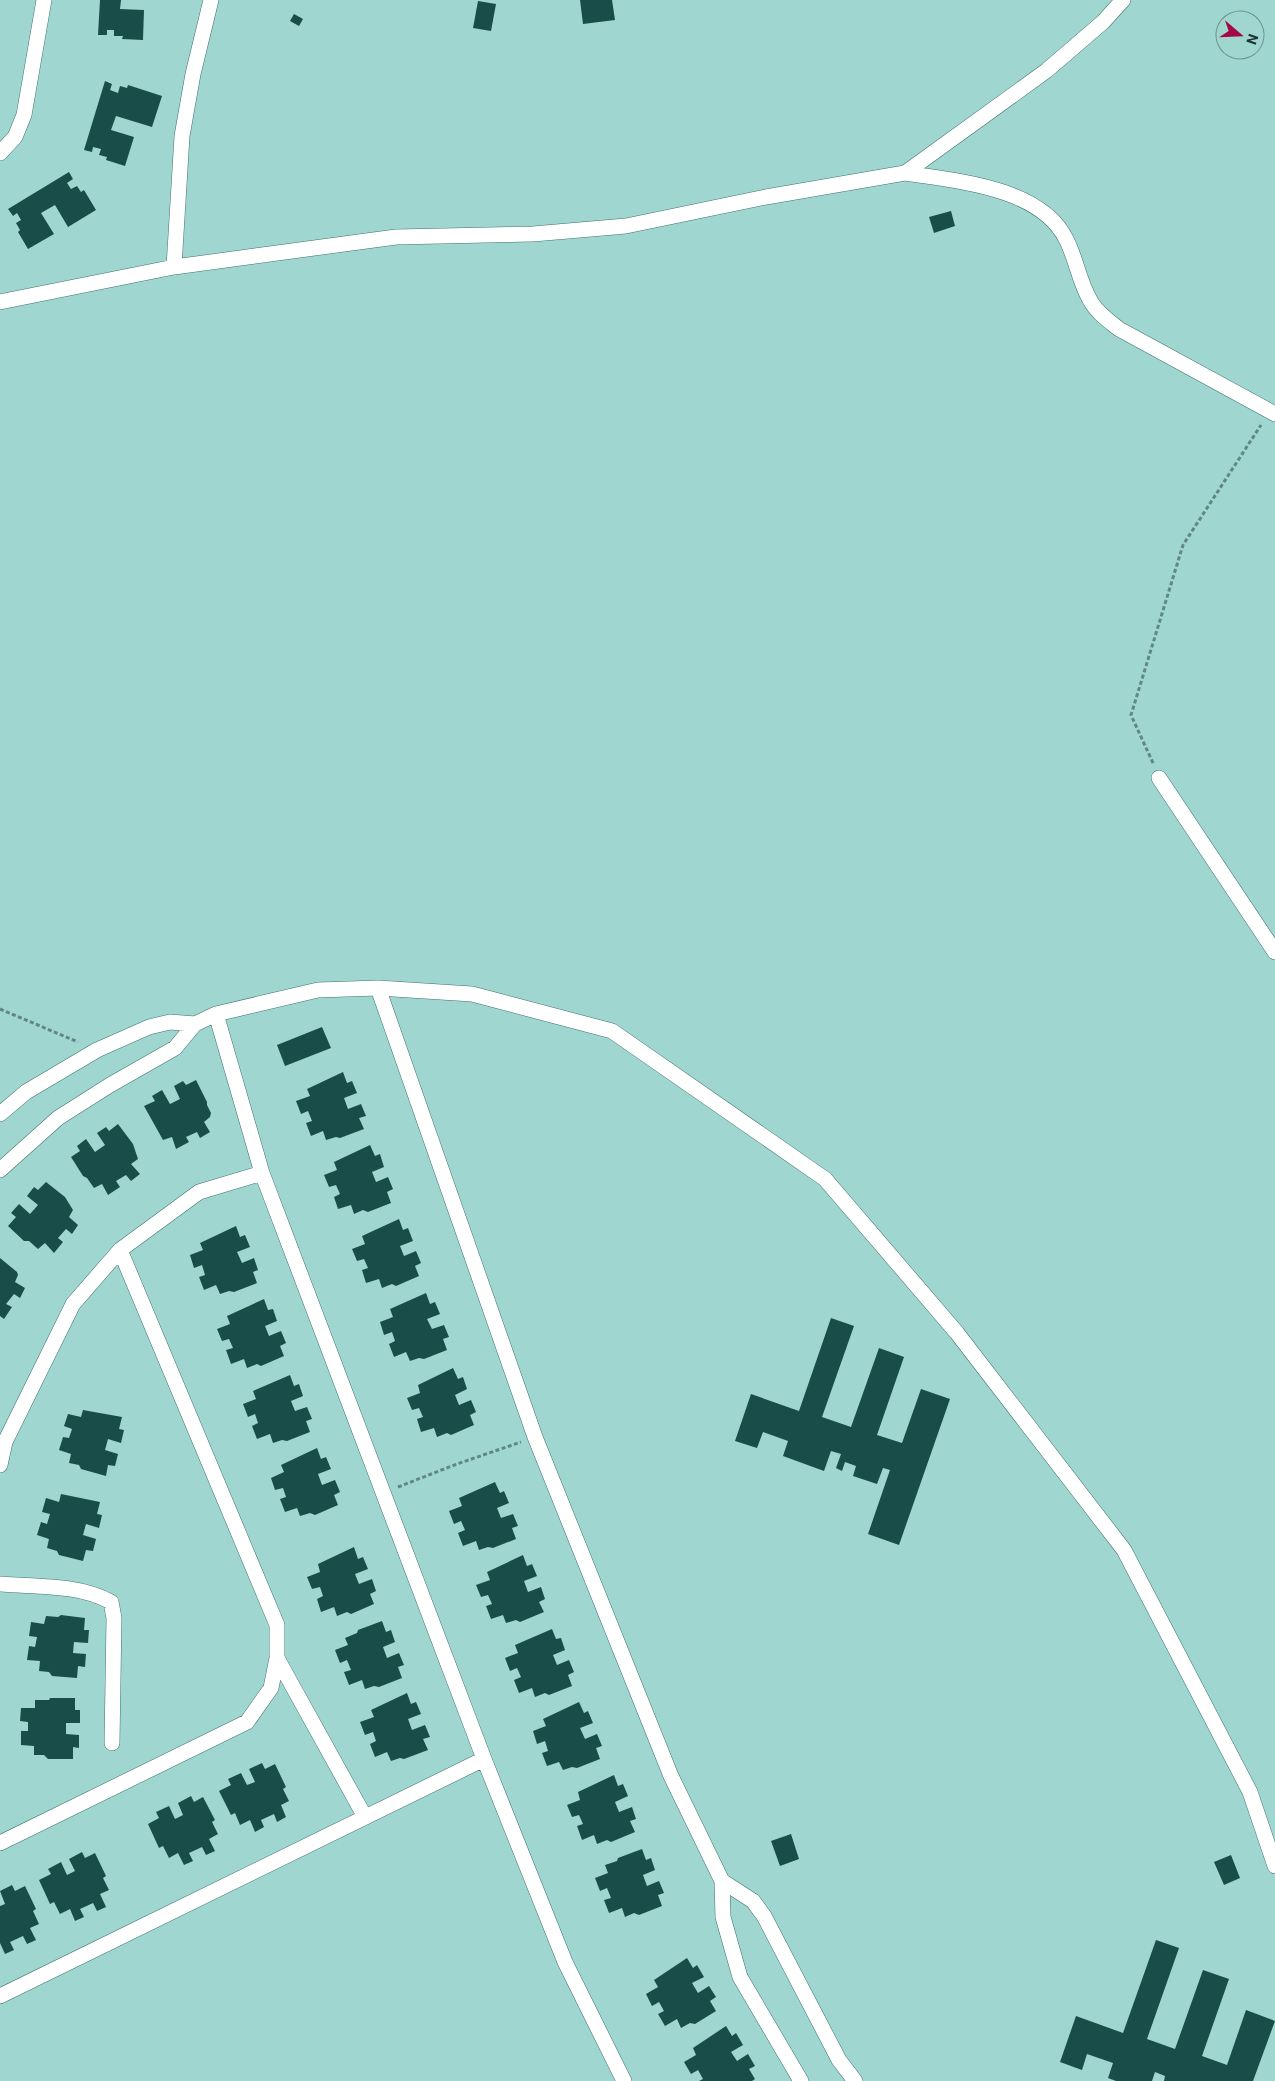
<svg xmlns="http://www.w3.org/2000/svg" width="1275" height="2081" viewBox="0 0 1275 2081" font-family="Roboto,sans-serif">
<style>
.building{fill:#194d49}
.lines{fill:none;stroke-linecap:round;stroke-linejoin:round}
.minor-casing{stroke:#3e736e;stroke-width:16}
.path{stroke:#608783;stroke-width:3;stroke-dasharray:4 2.5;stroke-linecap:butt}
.minor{stroke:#fff;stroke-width:15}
</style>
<rect width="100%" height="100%" fill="#a0d6d0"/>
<path class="building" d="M100 0H121L120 9 144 10 143 40 122 39 123 36H114V30H107V35H98Z
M580 0H612L615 20 583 24Z
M478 1 496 4 491 31 473 28Z
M294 14 303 19 299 26 290 21Z
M105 81 112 84 110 90 118 93 120 86 127 88 128 85 162 96 152 127 116 116 111 130 134 137 125 166 106 160 107 157 99 155 101 149 93 147 92 152 84 150Z
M69 172 73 179 67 183 71 189 77 186 81 192 84 190 96 210 68 227 55 205 41 213 54 234 28 249 18 232 20 230 16 223 21 220 17 213 13 216 8 209Z
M951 211 955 226 934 233 929 217Z
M322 1027 331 1048 285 1066 277 1045Z
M343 1072 347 1083 352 1081 357 1093 344 1098 348 1109 361 1104 366 1116 359 1118 364 1129 340 1138 336 1137 326 1140 323 1131 311 1136 306 1123 312 1121 308 1111 301 1114 296 1101 310 1096 307 1089Z
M196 1080 207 1102V1105L211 1113 210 1117 204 1122 210 1132 200 1138 197 1132 186 1137 189 1142 176 1149 172 1137 163 1140 144 1106 155 1101 152 1096 162 1090 170 1104 180 1099 174 1086 183 1081 186 1085Z
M118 1124 133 1144 138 1159 131 1164 140 1174 131 1181 126 1175 116 1181 120 1187 108 1195 102 1184 94 1188 87 1178 83 1176 71 1157 80 1151 77 1146 86 1139 95 1152 105 1145 97 1133 106 1127 109 1131Z
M370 1145 375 1156 380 1154 384 1167 372 1172 376 1182 388 1177 393 1189 387 1192 391 1203 368 1212 363 1210 354 1214 351 1205 338 1209 334 1197 340 1194 336 1185 329 1187 324 1175 337 1170 334 1162Z
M46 1182 65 1197 73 1210 69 1217 78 1225 72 1234 66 1229 58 1238 63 1242 54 1253 45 1243 38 1249 29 1241H24L8 1226 16 1217 11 1213 19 1204 30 1214 38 1205 27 1196 34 1187 38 1190Z
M399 1219 403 1230 408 1228 413 1241 400 1246 404 1256 416 1251 421 1263 415 1266 419 1276 396 1286 392 1284 382 1288 379 1279 366 1283 362 1270 368 1268 364 1259 357 1261 352 1249 365 1244 362 1236Z
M236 1226 240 1237 245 1235 250 1247 237 1252 242 1263 254 1258 258 1270 253 1272 257 1283 234 1292 229 1291 220 1294 216 1285 204 1290 199 1277 205 1275 202 1265 194 1268 190 1255 203 1250 200 1243Z
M0 1258 17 1272 18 1275 15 1282 25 1288 20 1298 14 1294 6 1304 12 1307 4 1319 0 1316Z
M426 1293 430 1304 435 1302 440 1314 427 1319 432 1329 444 1325 449 1337 443 1339 447 1350 424 1359 419 1358 410 1361 406 1352 394 1357 389 1344 395 1341 392 1332 384 1335 380 1322 393 1317 390 1309Z
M264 1299 268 1310 273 1309 277 1321 265 1326 269 1336 281 1331 286 1343 280 1346 284 1356 261 1366 257 1364 247 1368 244 1359 231 1364 226 1350 233 1348 229 1339 222 1341 217 1329 230 1324 227 1316Z
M831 1318 854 1326 822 1417 851 1427 879 1348 904 1357 877 1435 902 1443 921 1389 950 1399 899 1545 868 1534 890 1470 883 1468 877 1484 853 1476 856 1466 845 1462 842 1471 836 1468 841 1454 831 1451 824 1471 783 1456 788 1441 763 1432 757 1448 735 1441 751 1394 799 1411Z
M453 1368 458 1379 463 1377 467 1389 455 1395 459 1405 471 1400 476 1412 470 1415 474 1425 451 1435 447 1433 437 1437 434 1428 421 1432 417 1419 423 1417 419 1408 412 1410 407 1398 420 1393 418 1385Z
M290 1375 294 1386 299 1384 303 1396 291 1401 295 1411 307 1407 312 1419 306 1421 310 1432 287 1441 282 1440 273 1443 270 1434 257 1439 252 1426 258 1423 255 1414 248 1417 243 1404 256 1399 253 1391Z
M83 1410 122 1417 119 1429 124 1430 121 1443 108 1439 105 1450 118 1454 115 1466 108 1465 106 1476 81 1469 79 1465 69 1463 71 1454 59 1450 63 1437 69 1438 72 1429 64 1426 68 1414 81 1417Z
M317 1448 321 1459 326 1457 331 1469 318 1474 322 1485 335 1480 340 1492 334 1495 338 1505 315 1515 310 1513 300 1516 297 1508 285 1512 280 1499 286 1497 283 1488 275 1490 271 1478 284 1472 281 1465Z
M495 1482 500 1493 504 1491 509 1503 497 1508 501 1518 513 1514 518 1526 512 1528 516 1539 493 1548 488 1547 479 1550 476 1541 463 1546 458 1533 465 1530 461 1521 454 1524 449 1511 462 1506 459 1498Z
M61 1494 100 1502 97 1514 102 1515 99 1528 86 1524 83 1535 96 1539 93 1551 86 1550 83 1561 59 1555 57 1551 47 1548 49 1539 37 1535 41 1522 47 1524 50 1514 42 1512 46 1498 59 1502Z
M354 1547 358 1559 363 1557 368 1569 355 1574 359 1584 372 1579 376 1591 370 1594 374 1604 351 1614 347 1612 337 1616 334 1607 321 1612 317 1599 323 1596 320 1587 312 1589 307 1577 320 1572 318 1564Z
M523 1555 527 1566 532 1564 537 1576 524 1581 528 1592 541 1587 545 1599 539 1602 544 1612 520 1622 516 1620 506 1623 503 1615 491 1619 486 1606 492 1604 488 1595 481 1597 476 1585 490 1580 487 1572Z
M61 1615 85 1618 84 1630H89L88 1643 74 1642 73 1653 86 1654 85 1667 78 1666 77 1678 52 1676 49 1672 39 1671 40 1661 27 1660 29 1646 35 1647 37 1637 29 1636 31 1622 44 1624 46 1616 58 1617Z
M382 1621 386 1632 391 1630 395 1642 383 1647 387 1658 399 1653 404 1665 398 1667 402 1678 379 1687 374 1686 365 1689 362 1680 349 1685 344 1672 351 1670 347 1660 340 1663 335 1650 348 1645 345 1638 357 1633 358 1630Z
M552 1629 556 1639 561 1638 565 1650 553 1655 557 1665 569 1660 574 1672 568 1675 572 1686 549 1695 545 1693 535 1697 532 1688 519 1693 514 1680 521 1677 517 1668 510 1671 505 1658 518 1653 515 1645Z
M407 1693 411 1704 416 1702 421 1714 408 1719 412 1730 425 1725 430 1737 423 1739 428 1750 404 1759 400 1758 391 1761 387 1752 375 1757 370 1744 376 1741 373 1732 365 1735 360 1722 374 1717 371 1710Z
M50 1698H75V1710H80V1723H66V1734L79 1735V1748L73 1747V1759H48L44 1755H34V1746L21 1745V1731H28V1722L20 1721 21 1708H35V1700H49Z
M579 1702 584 1713 588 1711 593 1723 580 1728 585 1739 597 1734 602 1746 596 1748 600 1759 577 1768 572 1767 563 1770 559 1762 547 1766 542 1753 548 1751 545 1741 537 1744 533 1731 546 1726 543 1719Z
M262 1763 265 1769 275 1764 286 1787 283 1789 289 1801 281 1805 286 1817 277 1822 274 1814 261 1820 264 1827 255 1832 250 1820 240 1825 235 1813 231 1815 219 1791 231 1785 228 1779 241 1773 247 1785 255 1782 249 1769Z
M614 1775 618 1786 623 1784 628 1796 615 1802 619 1812 632 1807 636 1819 630 1821 635 1832 611 1842 607 1840 597 1844 594 1835 582 1840 577 1826 583 1824 579 1815 572 1817 567 1805 580 1800 578 1792Z
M191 1796 194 1802 203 1797 215 1820 212 1822 218 1834 209 1839 215 1851 206 1855 202 1847 189 1853 193 1861 184 1865 178 1853 169 1858 163 1846 159 1848 148 1824 159 1818 156 1812 169 1806 175 1819 183 1815 178 1803Z
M791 1834 799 1859 780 1866 771 1841Z
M642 1849 646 1860 651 1858 655 1870 643 1875 647 1886 659 1881 664 1893 658 1895 662 1906 639 1915 634 1913 625 1917 622 1908 609 1913 604 1900 611 1898 607 1888 600 1891 595 1878 608 1873 605 1865 617 1861 618 1858Z
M82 1852 85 1858 95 1853 106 1876 103 1878 109 1890 100 1894 106 1907 97 1911 93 1903 80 1909 84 1917 75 1921 70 1909 60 1914 54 1902 50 1904 39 1880 51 1874 48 1869 61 1862 67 1875 75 1871 69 1859Z
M1231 1855 1240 1878 1224 1885 1214 1862Z
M12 1885 15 1891 25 1886 36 1909 33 1911 39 1924 30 1928 36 1940 27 1944 23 1936 10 1942 14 1950 5 1954 0 1943V1906L5 1904 0 1891Z
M1156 1940 1179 1948 1147 2039 1175 2049 1203 1970 1229 1979 1202 2056 1227 2065 1246 2010 1275 2021 1253 2081H1164L1165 2076 1155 2072 1152 2081H1116L1108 2078 1113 2063 1087 2054 1082 2070 1060 2062 1076 2016 1123 2033Z
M687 1958 693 1968 697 1965 704 1977 692 1983 698 1993 709 1986 716 1997 710 2001 716 2011 695 2024 690 2023 681 2028 677 2019 665 2026 658 2014 664 2011 659 2002 652 2006 646 1994 658 1987 654 1980Z
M726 2026 732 2036 736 2033 743 2045 731 2052 737 2061 748 2054 755 2066 749 2069 755 2079 752 2081H699L703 2079 698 2070 691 2074 684 2062 696 2055 693 2048Z"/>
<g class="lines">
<defs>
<path id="minor" d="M0 153 15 137 24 115 44 0
M905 173C956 181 1040 187 1066 239 1076 258 1079 281 1090 300 1096 312 1109 321 1119 329L1275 414
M174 267 182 136 193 74 211 0
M0 302 174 267 396 237 533 234 626 226 766 197 905 173 1046 71 1103 22 1123 0
M1159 778 1275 952
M378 988 535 1437 671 1776 722 1881 723 1917 740 1977 801 2081
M216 1014 262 1173 484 1759 565 1962 624 2081
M0 1114 26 1092 97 1050 149 1027 170 1022 195 1024 216 1014 318 990 378 988 472 994 612 1031 825 1179 957 1333 1124 1550 1250 1792 1275 1866
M0 1170 58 1118 110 1085 175 1048 195 1024
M0 1465 5 1442 73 1304 120 1250 199 1192 262 1173
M0 1584C37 1587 78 1584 111 1602L114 1618 112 1743
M277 1658 365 1817
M0 1843 247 1722 271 1688 277 1658V1625L120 1250
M722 1881 753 1901 764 1916 839 2060 855 2081
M0 1996 484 1759"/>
</defs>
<use href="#minor" class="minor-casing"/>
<path class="path" d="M1153 763 1131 715 1183 545 1261 425
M0 1009 78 1042
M398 1487 457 1464 521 1442"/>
<use href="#minor" class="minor"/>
</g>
<g transform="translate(1240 35) rotate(109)"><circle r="24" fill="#a0d6d0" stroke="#6b9590"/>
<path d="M0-4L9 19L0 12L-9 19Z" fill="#a30a45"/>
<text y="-8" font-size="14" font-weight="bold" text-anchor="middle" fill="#1c3330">N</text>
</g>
</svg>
